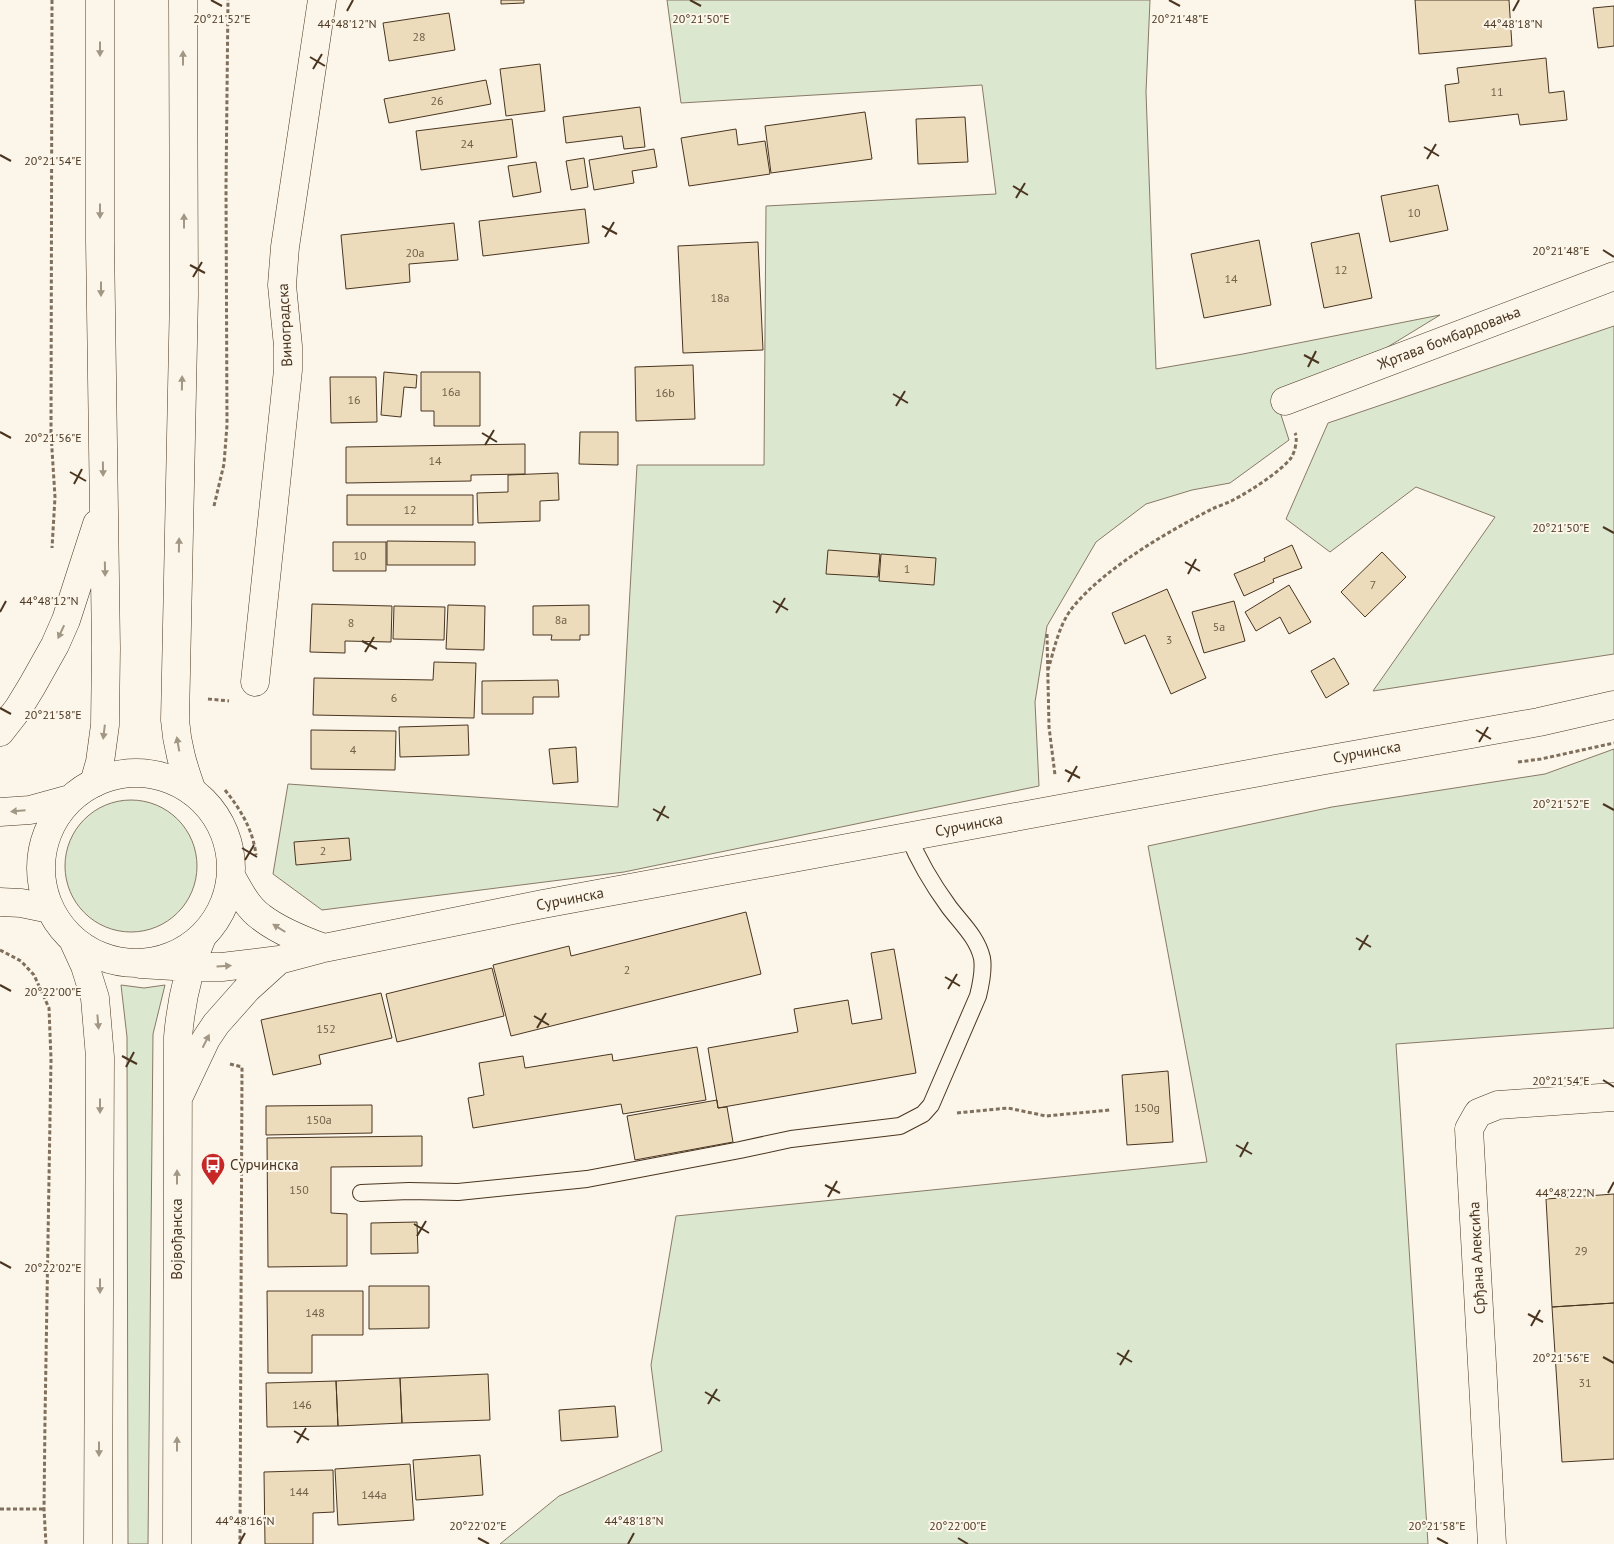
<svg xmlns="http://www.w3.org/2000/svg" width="1614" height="1544" viewBox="0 0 1614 1544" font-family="'PT Sans',sans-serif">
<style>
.green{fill:#dce7d0;stroke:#887966}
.building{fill:#ecdcbc;stroke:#4a3520}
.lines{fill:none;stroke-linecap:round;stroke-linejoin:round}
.service-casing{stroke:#4a3520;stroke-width:18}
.minor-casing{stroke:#4a3520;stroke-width:29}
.secondary-casing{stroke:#4a3520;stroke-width:29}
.trunk-casing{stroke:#4a3520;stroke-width:29}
.path{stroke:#7f6f5c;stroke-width:3;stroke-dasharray:4 2.5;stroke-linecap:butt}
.service{stroke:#fbf6e9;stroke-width:16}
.minor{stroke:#fbf6e9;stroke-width:28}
.secondary{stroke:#fbf6e9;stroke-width:28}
.trunk{stroke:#fbf6e9;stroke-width:28}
.oneway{fill:#a29684}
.ticks{fill:none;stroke:#4a3520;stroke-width:2}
.labels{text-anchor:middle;stroke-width:4;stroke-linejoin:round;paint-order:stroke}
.number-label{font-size:12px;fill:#725f47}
.street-label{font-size:15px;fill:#4a3520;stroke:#fbf6e9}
.poi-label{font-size:15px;fill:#4a3520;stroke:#fbf6e9;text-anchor:start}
.ticks-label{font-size:12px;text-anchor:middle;fill:#4a3520;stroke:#fbf6e9;stroke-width:4;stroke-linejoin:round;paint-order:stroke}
</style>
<rect width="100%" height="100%" fill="#fbf6e9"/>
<path class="green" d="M667 0H1150L1146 92 1156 369 1243 354 1440 315 1386 348 1274 393 1289 440 1230 483 1192 490 1146 504 1096 542 1047 626 1035 702 1039 786 624 872 322 910 273 874 288 784 618 807 637 465H764L766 206 996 194 982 85 681 103Z
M1614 326V654L1373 691 1495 517 1416 487 1330 552 1286 519 1328 423Z
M1614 749V1028L1396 1044 1428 1544H500L559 1496 662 1451 651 1365 676 1216 1207 1162 1148 846 1332 807 1545 774Z
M65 866a66 66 0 1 1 132 0a66 66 0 1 1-132 0Z
M121 985 144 988 165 985 153 1034 148 1544H128L127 1037Z"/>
<path class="building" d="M501 0H524V3L501 4Z
M1415 0H1509L1512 46 1419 54Z
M1614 6V46L1598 48 1593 8Z
M449 13 455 50 389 61 383 23Z
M1546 58 1549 93 1564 91 1567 120 1520 125 1518 114 1449 122 1445 85 1459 83 1457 68Z
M540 64 545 111 506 116 500 69Z
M486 80 491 104 389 123 384 99Z
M640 107 645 147 624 149 622 136 566 143 563 117Z
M865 112 872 159 771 173 765 126Z
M965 117 968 162 918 164 916 119Z
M512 119 517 157 421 170 416 131Z
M736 129 738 145 765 141 770 174 689 186 681 138Z
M654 149 657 167 632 171 634 183 594 190 589 160Z
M584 158 588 187 571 190 566 161Z
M536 162 541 192 513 197 508 166Z
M1438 185 1448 230 1390 242 1381 196Z
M585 209 589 243 483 256 479 221Z
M454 223 458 260 409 264 410 282 346 289 341 235Z
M1359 233 1372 298 1324 308 1311 243Z
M1259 240 1271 305 1204 318 1191 254Z
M758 242 763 350 683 353 678 246Z
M693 365 695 419 636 421 635 367Z
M384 372 417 375 416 388 404 387 401 417 381 415Z
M421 372H480V426H434V411H421Z
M330 377H376L377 422 331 423Z
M580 432H618V465L579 464Z
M525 444V474L471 475V481L346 483V447Z
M558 473 559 500 540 501V521L478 523 477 493 508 492V475Z
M347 495H473V525H347Z
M387 541 475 542V565H387Z
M333 542H386V571H333Z
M1292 545 1302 568 1273 579 1274 582 1244 596 1234 574 1265 561 1264 558Z
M828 550 880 554 878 577 826 574Z
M1382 552 1406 577 1365 617 1341 592Z
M881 554 936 558 934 585 879 581Z
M1289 585 1311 622 1289 634 1280 617 1256 631 1245 612Z
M1167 589 1206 678 1171 694 1145 635 1125 644 1112 613Z
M1234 601 1245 641 1204 653 1192 612Z
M312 604 392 606 391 642 345 641V653L310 652Z
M448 605 485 606 484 650 446 649Z
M589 605V635H580V640H551L552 635H533V606Z
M394 606 445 607 444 640 393 639Z
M1334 658 1349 684 1326 698 1311 671Z
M434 662 476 663 474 718 313 715 314 678 433 680Z
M558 680 559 697H533V714H482V681Z
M468 725 469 755 400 757 399 727Z
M311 730 396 731 395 770 311 769Z
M576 747 578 782 553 784 549 749Z
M349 838 351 860 296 865 294 842Z
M746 912 761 974 511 1036 493 965 569 946 571 956Z
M894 949 916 1073 718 1108 708 1048 798 1032 794 1009 848 1000 852 1024 882 1019 871 953Z
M492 968 504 1016 397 1042 386 994Z
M381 993 392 1038 319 1055 321 1064 273 1075 261 1020Z
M697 1047 706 1100 623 1114 621 1104 473 1128 468 1098 484 1095 479 1063 523 1056 525 1068 612 1054 613 1061Z
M1168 1071 1173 1142 1127 1145 1122 1075Z
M717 1100 718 1108 727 1107 733 1142 635 1160 627 1116Z
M372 1105V1133L266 1135V1106Z
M422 1136V1166L331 1167V1213L347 1214V1266L268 1267 267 1138Z
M1614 1194V1303L1552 1307 1546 1199Z
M417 1222 418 1253 371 1254V1223Z
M369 1286H429V1328L369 1329Z
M267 1291H363V1335H312V1373H268Z
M1614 1303V1459L1562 1462 1552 1307Z
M488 1374 490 1420 402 1423 400 1378Z
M400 1378 402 1423 338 1426 336 1381Z
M336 1381 338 1426 267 1427 266 1383Z
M615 1406 618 1437 561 1441 559 1410Z
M480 1455 483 1495 416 1500 413 1460Z
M410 1464 414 1520 338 1525 335 1469Z
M333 1470 334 1512 313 1513V1544H265L264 1472Z"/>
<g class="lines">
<defs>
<path id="service" d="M361 1193 409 1191 458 1192 587 1179 740 1150 791 1139 900 1126 923 1114 931 1105 978 996C981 984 984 970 982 958 977 937 961 923 949 907 933 885 919 862 909 837"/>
<path id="minor" d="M1285 401 1614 276
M255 682 288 370V346L282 285 285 247 322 0
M1492 1544 1469 1129 1478 1113 1498 1105 1614 1097"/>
<path id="secondary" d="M41 868a95 95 0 1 1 190 0a95 95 0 1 1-190 0Z
M0 812 30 810 70 799
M231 876C239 890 247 907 261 917 279 931 302 940 324 948
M0 902 21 903 50 909
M74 942 85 966 95 998 100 1057 98 1544
M140 964 190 967H222L279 960 324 948 543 904 1303 764 1539 722 1614 705
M180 1094 206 1039 216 1024 247 989 279 960
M177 1544 178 1037C181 1002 188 969 202 937"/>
<path id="trunk" d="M183 0 184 295 175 720C177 746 183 766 192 791
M0 732 18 709 32 686 55 645 66 620 97 524
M94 783 100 762 105 725 106 648 100 241V0"/>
</defs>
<use href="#service" class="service-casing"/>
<use href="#minor" class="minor-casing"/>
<use href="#secondary" class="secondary-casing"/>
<use href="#trunk" class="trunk-casing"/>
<path class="path" d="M52 0 51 434 55 497 52 548
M214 506 224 464 227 425 226 187 228 0
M1047 634 1049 727 1055 775
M1048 670C1054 650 1059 624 1073 607 1105 568 1167 532 1212 509 1218 506 1226 504 1233 500 1249 492 1280 472 1291 458 1295 452 1298 439 1295 433
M208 699 229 701
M1518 762 1541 759 1614 743
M225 790C241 810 253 830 256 855
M0 950 21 961 34 975 49 1008 51 1059 45 1419 44 1509 46 1544
M230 1064 242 1067 240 1544
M957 1113 1008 1108 1046 1116 1110 1110
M0 1509H44"/>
<use href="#service" class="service"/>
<use href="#minor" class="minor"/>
<use href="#secondary" class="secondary"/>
<use href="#trunk" class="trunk"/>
</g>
<defs><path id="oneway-solid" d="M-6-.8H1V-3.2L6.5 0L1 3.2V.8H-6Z" transform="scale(1.25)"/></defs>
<g class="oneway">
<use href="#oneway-solid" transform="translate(100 49) rotate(90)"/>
<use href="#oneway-solid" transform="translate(183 58) rotate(-90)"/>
<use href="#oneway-solid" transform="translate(100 211) rotate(90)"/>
<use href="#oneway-solid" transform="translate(184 221) rotate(-90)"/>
<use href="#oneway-solid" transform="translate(101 289) rotate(90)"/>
<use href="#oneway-solid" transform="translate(182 383) rotate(-89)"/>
<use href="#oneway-solid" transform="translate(103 469) rotate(89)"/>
<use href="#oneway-solid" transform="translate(179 545) rotate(-89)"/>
<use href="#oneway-solid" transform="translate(105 569) rotate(89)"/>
<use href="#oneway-solid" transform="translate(61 632) rotate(115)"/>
<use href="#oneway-solid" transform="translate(104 732) rotate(97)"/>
<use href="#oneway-solid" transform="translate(178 744) rotate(-100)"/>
<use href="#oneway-solid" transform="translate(18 811) rotate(175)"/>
<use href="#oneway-solid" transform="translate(279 928) rotate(-148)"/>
<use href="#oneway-solid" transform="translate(224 966) rotate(-4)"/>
<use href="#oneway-solid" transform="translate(98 1022) rotate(85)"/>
<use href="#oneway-solid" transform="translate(206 1041) rotate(-63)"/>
<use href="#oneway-solid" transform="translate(100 1106) rotate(90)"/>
<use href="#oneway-solid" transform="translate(177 1177) rotate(-90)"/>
<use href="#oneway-solid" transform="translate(100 1286) rotate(90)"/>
<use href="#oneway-solid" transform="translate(177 1444) rotate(-90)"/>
<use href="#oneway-solid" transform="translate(99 1449) rotate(90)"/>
</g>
<path class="ticks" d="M211 0 222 6M690 0 701 6M1169 0 1180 6M347 11 353 0M1513 11 1519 0M310 57 325 66M313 69 322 54M1424 147 1439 156M0 155 11 161M1427 159 1436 144M1013 186 1028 195M1016 198 1025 183M602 226 617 234M605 237 614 222M1603 250 1614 257M190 265 205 273M193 277 202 262M1304 355 1319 363M1308 367 1316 351M893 394 908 403M896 406 905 391M0 432 11 438M482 433 497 442M485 445 494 430M70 472 86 481M74 484 82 469M1603 527 1614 533M1185 562 1200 571M1188 574 1196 559M773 601 788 610M0 612 6 601M776 613 785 598M362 641 377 649M365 652 374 637M0 708 11 714M1476 730 1491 739M1479 742 1488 727M1065 770 1080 778M1068 782 1077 766M1603 804 1614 810M653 809 669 818M657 821 665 806M242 848 257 857M245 860 254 845M1356 938 1371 947M1359 950 1368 935M945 977 960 986M0 985 11 991M948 989 957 974M534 1016 549 1025M537 1028 546 1013M122 1056 137 1064M126 1067 134 1052M1603 1080 1614 1087M1236 1145 1252 1154M1240 1157 1248 1142M825 1185 840 1193M1608 1193 1614 1182M828 1197 837 1181M414 1224 429 1233M417 1236 426 1221M0 1262 11 1268M1528 1314 1543 1322M1531 1326 1540 1310M1117 1353 1132 1362M1603 1357 1614 1363M1120 1365 1129 1350M705 1392 720 1401M708 1404 717 1389M294 1431 309 1440M297 1443 306 1428M478 1538 489 1544M958 1538 968 1544M1437 1538 1448 1544M239 1544 245 1533M628 1544 634 1533"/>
<defs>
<symbol id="bus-pin" viewBox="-11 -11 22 30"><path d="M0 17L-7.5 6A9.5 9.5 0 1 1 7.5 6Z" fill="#c62828" stroke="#fbf6e9"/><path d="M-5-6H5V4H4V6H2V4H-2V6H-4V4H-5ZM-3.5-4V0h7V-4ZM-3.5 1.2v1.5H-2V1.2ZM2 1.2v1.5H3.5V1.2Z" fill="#fff"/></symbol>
</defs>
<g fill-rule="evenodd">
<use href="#bus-pin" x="199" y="1151" width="28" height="38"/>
</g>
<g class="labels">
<g class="number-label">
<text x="419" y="41">28</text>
<text x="1497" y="96">11</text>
<text x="437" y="105">26</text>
<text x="467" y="148">24</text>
<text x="1414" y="217">10</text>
<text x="415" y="257">20a</text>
<text x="1341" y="274">12</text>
<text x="1231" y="283">14</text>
<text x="720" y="302">18a</text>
<text x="451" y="396">16a</text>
<text x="665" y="397">16b</text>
<text x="354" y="404">16</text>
<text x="435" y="465">14</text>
<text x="410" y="514">12</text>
<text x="360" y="560">10</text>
<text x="907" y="573">1</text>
<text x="1373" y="589">7</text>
<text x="561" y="624">8a</text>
<text x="351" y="627">8</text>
<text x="1219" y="631">5a</text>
<text x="1169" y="644">3</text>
<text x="394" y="702">6</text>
<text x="353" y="754">4</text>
<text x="323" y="855">2</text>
<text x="627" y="974">2</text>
<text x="326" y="1033">152</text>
<text x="1147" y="1112">150g</text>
<text x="319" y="1124">150a</text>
<text x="299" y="1194">150</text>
<text x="1581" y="1255">29</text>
<text x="315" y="1317">148</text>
<text x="1585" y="1387">31</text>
<text x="302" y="1409">146</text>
<text x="299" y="1496">144</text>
<text x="374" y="1499">144a</text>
</g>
<g class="street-label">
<text transform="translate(285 325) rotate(-93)" y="5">Виноградска</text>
<text transform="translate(1449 338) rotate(-21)" y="5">Жртава бомбардовања</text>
<text transform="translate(1367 752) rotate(-10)" y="5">Сурчинска</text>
<text transform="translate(969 825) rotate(-11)" y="5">Сурчинска</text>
<text transform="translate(570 899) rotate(-11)" y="5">Сурчинска</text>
<text transform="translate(177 1239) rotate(-90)" y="5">Војвођанска</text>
<text transform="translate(1477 1258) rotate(-93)" y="5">Срђана Алексића</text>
</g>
<g class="poi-label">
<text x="230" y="1170">Сурчинска</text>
</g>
</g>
<g class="ticks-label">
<text x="222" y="23">20°21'52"E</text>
<text x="701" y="23">20°21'50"E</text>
<text x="1180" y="23">20°21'48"E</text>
<text x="347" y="28">44°48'12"N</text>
<text x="1513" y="28">44°48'18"N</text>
<text x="53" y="165">20°21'54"E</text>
<text x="1561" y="255">20°21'48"E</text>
<text x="53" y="442">20°21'56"E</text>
<text x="1561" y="532">20°21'50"E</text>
<text x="49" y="605">44°48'12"N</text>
<text x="53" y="719">20°21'58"E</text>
<text x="1561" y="808">20°21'52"E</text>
<text x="53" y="996">20°22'00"E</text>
<text x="1561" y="1085">20°21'54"E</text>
<text x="1565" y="1197">44°48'22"N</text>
<text x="53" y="1272">20°22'02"E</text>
<text x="1561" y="1362">20°21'56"E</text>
<text x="245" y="1525">44°48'16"N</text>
<text x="634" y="1525">44°48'18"N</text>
<text x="478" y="1530">20°22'02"E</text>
<text x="958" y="1530">20°22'00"E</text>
<text x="1437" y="1530">20°21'58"E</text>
</g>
</svg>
